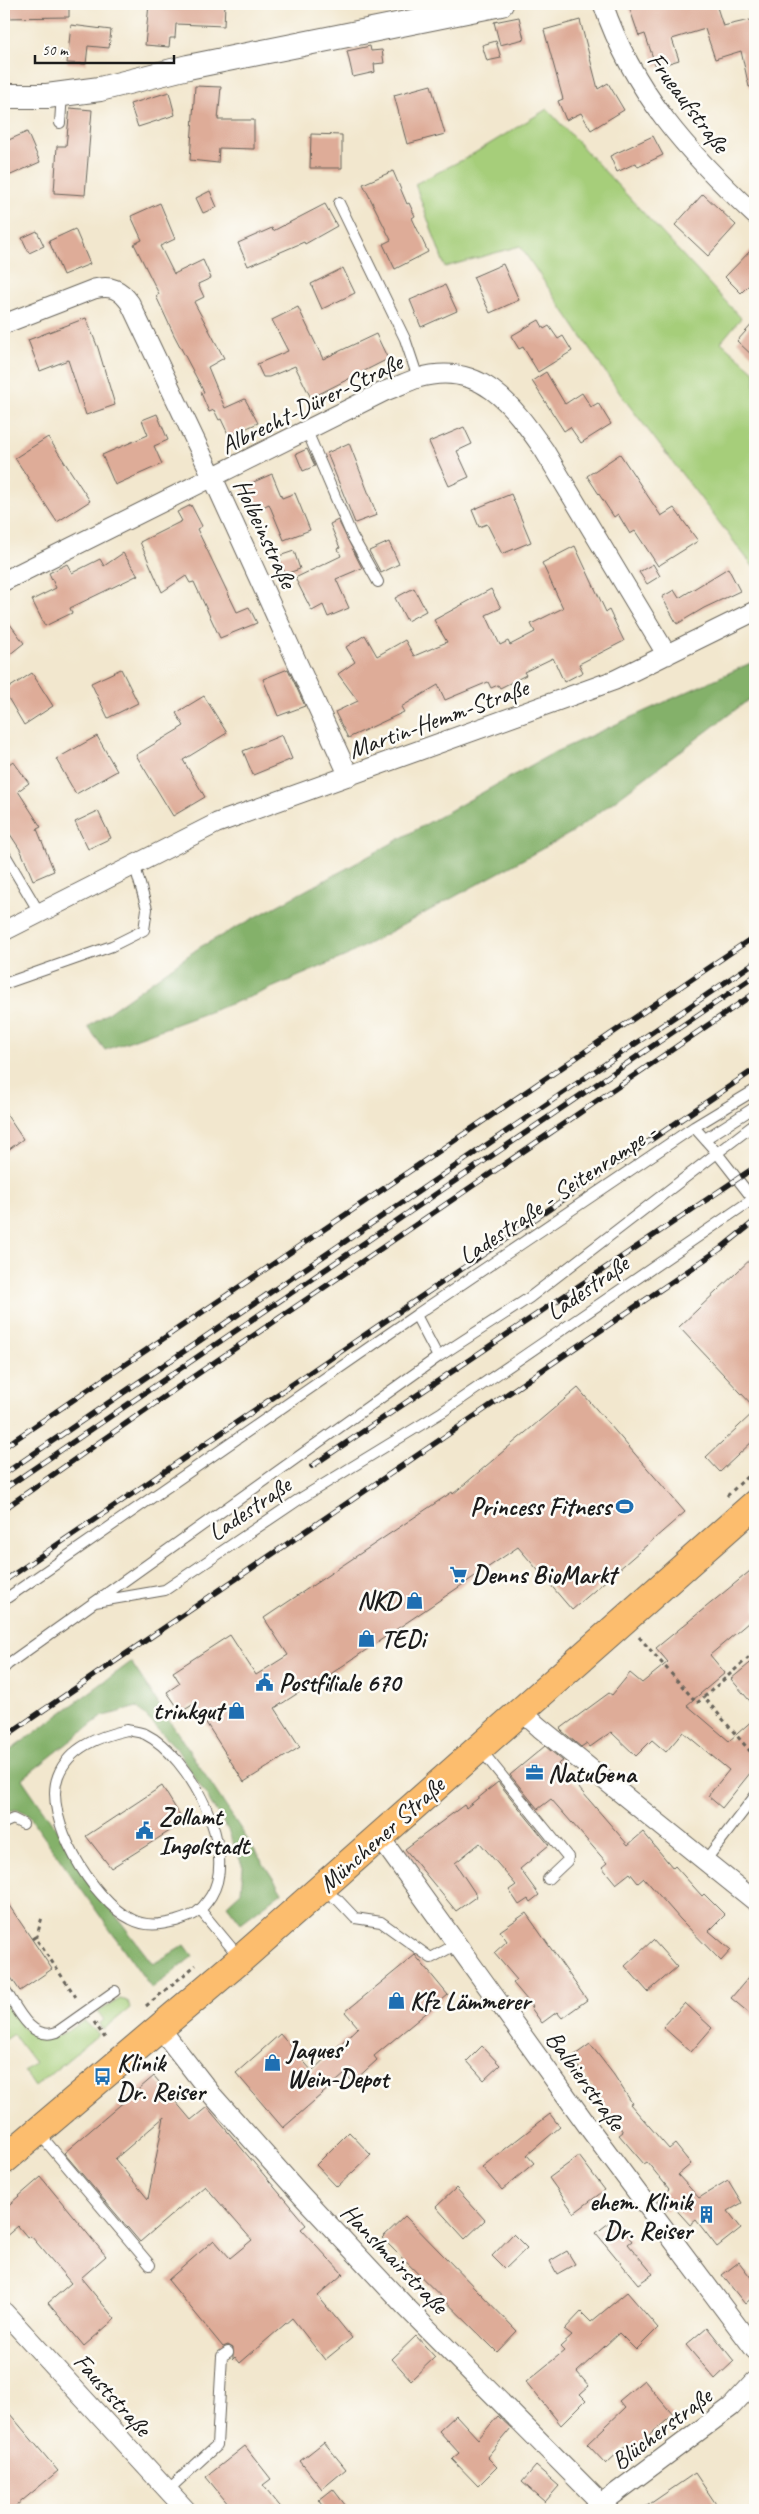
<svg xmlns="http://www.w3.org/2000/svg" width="759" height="2514" viewBox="0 0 759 2514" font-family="Caveat,sans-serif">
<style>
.green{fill:#a6ce7a;stroke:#61754b}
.forest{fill:#84b16a;stroke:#506643}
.building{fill:#deac98;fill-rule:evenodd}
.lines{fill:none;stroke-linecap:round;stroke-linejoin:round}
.service-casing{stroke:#67635a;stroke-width:12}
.minor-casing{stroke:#67635a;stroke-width:21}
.tertiary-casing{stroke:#67635a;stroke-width:26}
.primary-casing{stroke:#67635a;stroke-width:30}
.path{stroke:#67635a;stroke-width:3;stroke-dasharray:4 4;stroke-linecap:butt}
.service{stroke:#fff;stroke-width:10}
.minor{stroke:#fff;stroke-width:19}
.tertiary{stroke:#fff;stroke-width:24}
.primary{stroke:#fcbd6e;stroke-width:28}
.rail-casing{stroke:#1c1c1c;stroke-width:5.5}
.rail{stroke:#fdfcf7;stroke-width:4;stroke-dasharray:11;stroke-linecap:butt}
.labels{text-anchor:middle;stroke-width:5;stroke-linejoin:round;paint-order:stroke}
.street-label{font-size:25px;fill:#1c1c1c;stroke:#fdfcf7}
.poi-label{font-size:25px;font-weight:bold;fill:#1c1c1c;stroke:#fdfcf7;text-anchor:start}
</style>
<rect width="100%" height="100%" fill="#fdfcf7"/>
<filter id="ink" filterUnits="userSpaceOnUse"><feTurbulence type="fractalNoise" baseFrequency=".02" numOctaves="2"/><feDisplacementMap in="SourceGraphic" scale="10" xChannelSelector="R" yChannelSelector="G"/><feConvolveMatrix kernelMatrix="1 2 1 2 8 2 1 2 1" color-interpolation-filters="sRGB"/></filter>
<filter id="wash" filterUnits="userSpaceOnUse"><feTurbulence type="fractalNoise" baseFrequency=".0096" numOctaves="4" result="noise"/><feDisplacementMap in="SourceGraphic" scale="20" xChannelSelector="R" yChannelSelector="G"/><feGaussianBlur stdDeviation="1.12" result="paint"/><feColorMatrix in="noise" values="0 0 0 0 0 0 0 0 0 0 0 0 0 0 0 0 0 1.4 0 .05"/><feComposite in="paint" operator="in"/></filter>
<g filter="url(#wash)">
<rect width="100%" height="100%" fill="#f2e7ce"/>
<path class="green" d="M547 109 741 318 721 342 755 372V569L621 395 520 246 445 267 415 184 468 157Z
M120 1999 128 2001 130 2008 103 2030 99 2024 104 2020 98 2012Z
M4 2001C33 2044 37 2051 84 2021L99 2034 35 2087 24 2071 35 2063 13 2034 4 2040Z"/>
<path class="forest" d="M755 661V695L573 832 346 956 255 995 105 1050 88 1027 200 947 351 866 555 752Z
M131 1662 282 1892 241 1923 227 1905 241 1892 243 1867 228 1830 176 1748 137 1707 101 1717 22 1779 113 1912 153 1964 185 1945 193 1956 152 1989 29 1816C21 1808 14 1808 4 1814V1755Z"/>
<g id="blocks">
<path class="building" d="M4 4H69V17L4 18Z
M149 4H225L224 26 176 24 175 38H170L169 47 145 45Z
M628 4H716L723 26 750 20 755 39V86L749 87 741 51 715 59 705 29 672 39 679 60 656 67 645 34 639 36Z
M519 17 524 39 500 45 494 22Z
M580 20 598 89 608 83 624 110 591 130 581 113 566 120 558 101 563 99 544 30Z
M71 25 111 30 109 48 88 46 86 64 67 63Z
M496 41 501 58 487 61 482 45Z
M370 46 371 51 382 50 384 63 374 64 375 72 353 77 347 51Z
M431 85 445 134 407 144 394 95Z
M195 86 221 87 218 120H254V149L219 148 218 163 190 160Z
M169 92 175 115 138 127 130 104Z
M70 108 92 110 85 195 54 193 57 146H66Z
M27 132 40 162 4 178V142Z
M311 134 342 135V168H310Z
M653 136 663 155 638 167 636 163 617 172 610 156Z
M393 171 407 204 409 203 415 216 412 218 428 252 395 269 383 244 391 240 363 184Z
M210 191 217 207 203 213 196 198Z
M703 194 736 225 708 256 675 225Z
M160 203 175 239 160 246 174 274 203 260 211 278 198 284 204 297 194 302 224 358 208 367 225 408 245 399 258 423 229 436 221 419 219 420 214 410 209 412 201 393 204 392 174 335 156 296 159 294 134 244 142 240 131 216Z
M325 204 337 226 305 244 304 242 248 266 238 243 272 228 273 231Z
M75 229 90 264 63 275 49 241Z
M37 231 44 246 29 253 22 238Z
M755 246V279L741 293 725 277Z
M503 264 519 300 490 313 473 277Z
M343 268 355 293 322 309 311 284Z
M445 285 457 311 421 327 410 300Z
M298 307 323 359 376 334 388 359 311 398 295 366 269 377H263L257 364 288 351 272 320Z
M86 318 98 348 115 405 86 415 68 360 40 371 28 340Z
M539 320 544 329 549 326 558 339 563 336 572 351 538 372 523 347 519 349 511 336Z
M755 321V358L737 341Z
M546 372 565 404 582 393 591 407 598 403 611 424 581 443 570 427 564 431 532 381Z
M157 414 168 440 154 446 162 464 115 485 102 455 148 435 142 420Z
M464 427 472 444 457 451 469 477 449 486 429 442Z
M48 437 90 501 57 522 15 458Z
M349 443 377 515 355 523 327 453Z
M307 449 315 466 303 471 296 454Z
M620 454 661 516 674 508 698 541 658 566 635 531 630 534 618 514 614 517 587 476Z
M272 474 282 498 295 493 310 530 284 540 269 504 252 512 242 487Z
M511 494 531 542 502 554 487 524 479 527 472 510Z
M191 505 202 526 197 529 237 612 249 607 257 623 220 638 194 582 190 583 186 576 162 592 140 542 182 521 177 512Z
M338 520 362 568 336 579 349 608 328 617 323 605 312 611 295 578 341 556 338 549 340 548 330 524Z
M389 542 399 564 381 573 369 551Z
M575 546 606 612 609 610 624 641 579 664 583 672 564 682 553 658 524 672 526 675 500 688 498 685 491 688 488 682 445 700 438 685 401 707 404 712 348 738 335 712 358 701 338 674 355 662 346 647 365 635 377 656 405 640 414 656 447 642 434 620 491 589 501 608 486 615 500 645 508 641 510 645 535 632 531 624 563 608 542 563Z
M294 551 300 569 285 574 279 556Z
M123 553 138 575 70 608 72 613 45 626 32 600 56 588 49 573 67 564 72 573 100 559 104 566Z
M653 564 660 576 647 584 639 572Z
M728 568 740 591 704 608 677 624 662 597 674 590 679 598Z
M414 588 426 611 407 621 395 598Z
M4 616 24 643 4 659Z
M121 669 138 703 108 718 91 683Z
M288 669 305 706 278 716 263 679Z
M32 673 53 706 24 725 4 691Z
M204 696 227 733 183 760 205 797 173 816 136 755 184 726 176 713Z
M282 735 292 759 253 775 243 751Z
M97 736 117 771 76 794 56 759Z
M13 761 29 783 18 791 41 827 37 829 54 871 33 880 21 851 4 825V768Z
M98 811 111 838 88 849 75 822Z
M4 1111 23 1139 4 1153Z
M755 1255V1408L679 1327Z
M578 1388 685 1512 572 1610 518 1547 310 1688 309 1686 275 1708 300 1747 244 1782 194 1704 181 1712 167 1692 180 1683 173 1672 230 1635 256 1675 288 1655 264 1618 452 1492 453 1494Z
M755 1411V1439L720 1472 706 1457Z
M755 1567V1617L710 1655 725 1673 687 1705 729 1741 755 1718V1767L722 1808 708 1796 729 1770 683 1732 666 1752 652 1740 636 1756 611 1732 590 1747 587 1743 581 1747 562 1731 560 1729 609 1693 612 1695 630 1673 642 1683 668 1662 656 1648Z
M755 1659V1707L731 1679Z
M545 1746 563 1761 558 1764 628 1845 643 1832 673 1868 675 1866 702 1896 704 1894 725 1915 709 1931 731 1950 721 1961 680 1919 644 1878 638 1883 630 1873 616 1884 602 1867 607 1863 551 1799 538 1809 510 1775Z
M498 1782 549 1845 520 1869 539 1895 530 1902 528 1899 519 1905 509 1890 516 1885 480 1843 455 1863 477 1896 456 1911 405 1849 464 1805 466 1808Z
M162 1786 184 1822 111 1868 86 1836Z
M4 1898 52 1969 20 1991 4 1967Z
M526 1913 587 2000 562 2018 557 2012 542 2023 531 2008 533 2007 513 1983 517 1980 494 1953 507 1941 500 1931Z
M653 1940 677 1967 648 1992 625 1966Z
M415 1955 448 1995 374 2056 377 2060 353 2082 345 2074 283 2128 236 2073 280 2034 312 2071 358 2027 345 2012Z
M755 1970V2018L731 1998Z
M685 2003 712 2028 691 2052 663 2027Z
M590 2044 614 2075 632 2103 630 2104 669 2149 675 2144 691 2164 678 2175 699 2198 728 2180 742 2203 728 2211 741 2228 717 2247 696 2220 690 2225 672 2205 666 2211 657 2200 669 2189 647 2162 644 2164 619 2135 623 2132 572 2057Z
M482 2046 500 2065 484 2080 467 2061Z
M154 2076 191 2120 207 2107 306 2225 301 2229 343 2274 318 2296 352 2338 325 2360 292 2318 240 2363 235 2357 233 2359V2348L228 2345 223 2347 168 2280 214 2240 230 2258 252 2240 205 2186 140 2242 64 2153ZM164 2117 148 2199 115 2159Z
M550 2114 560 2127 527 2155 534 2163 502 2190 482 2167Z
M349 2132 371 2155 337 2187 316 2165Z
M579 2156 605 2190 574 2213 549 2178Z
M41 2177 106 2256 81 2278 115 2319 84 2346 48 2303 71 2283 31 2236 28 2238 18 2226 4 2238V2209Z
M456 2188 485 2220 465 2239 436 2207Z
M405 2216 517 2331 497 2352 382 2238Z
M614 2219 632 2241 628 2244 653 2274 638 2284 596 2233Z
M513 2234 527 2248 505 2269 492 2256Z
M567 2251 575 2264 557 2274 550 2261Z
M739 2262 755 2283V2295L745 2304 722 2275Z
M627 2292 658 2328 636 2350 619 2333 577 2372 589 2386 580 2394 586 2400 561 2425 526 2382 564 2351 560 2347 572 2336 564 2330 581 2312 591 2322Z
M707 2327 734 2361 715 2379 686 2345Z
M416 2336 435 2357 411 2380 392 2359Z
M644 2380 673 2415 632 2450 627 2444 606 2464 587 2444 625 2408 619 2401Z
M4 2407 58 2471 11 2510H4Z
M456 2415 478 2439 498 2416 511 2428 487 2457 497 2467 478 2486 452 2459 459 2453 439 2431Z
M324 2442 346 2469 322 2489 300 2461Z
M245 2446 271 2479 263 2485 283 2510H233L206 2477Z
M536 2466 559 2486 545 2502 522 2482Z
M695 2473 720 2510H641Z
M333 2489 349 2510H327L319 2500Z"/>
</g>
</g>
<g filter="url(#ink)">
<use href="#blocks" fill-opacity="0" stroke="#67635a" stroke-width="1"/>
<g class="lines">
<defs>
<path id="service" d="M60 123 62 94
M339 203 405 339 418 378
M307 431 352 536 378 582
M4 853 39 912
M4 984 112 946 144 930 147 909 134 863
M694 1127 755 1090
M705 1139 755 1107
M416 1315 694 1127 717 1153 755 1124
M4 1600 416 1315 438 1357
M4 1668 8 1664 438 1357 529 1298 717 1153 753 1199 442 1412 298 1500 165 1590 95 1602
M127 1730C133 1731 140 1732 145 1734 190 1756 239 1851 211 1896 200 1913 195 1915 176 1921 160 1925 146 1927 131 1919 94 1902 42 1817 58 1776 69 1747 100 1736 127 1730Z
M480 1749 568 1857 567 1861 548 1879
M4 1823 13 1819 23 1824
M705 1861 755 1796
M322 1890 338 1900 355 1918 381 1922 431 1958 457 1944
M201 1911 240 1958
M4 1988C16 2006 30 2042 57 2032L115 1991
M38 2132 150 2265
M168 2490 217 2445 222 2356 228 2352"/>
<path id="minor" d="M603 4C633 92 688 153 755 215
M4 324 94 289C111 285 120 289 130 303L213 478 349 776
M4 581 385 391C396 387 407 382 418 378 480 360 512 404 544 450L667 655
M4 931 217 823 615 680 755 611
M521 1711 540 1728 755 1901
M379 1836 592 2132 755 2350
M160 2028 212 2095 302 2196 404 2305 608 2510
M4 2312 186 2510
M593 2510 731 2407 755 2381"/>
<path id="tertiary" d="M4 96H47L100 89 188 67 501 4"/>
<path id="primary" d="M4 2160 241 1959 755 1504"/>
</defs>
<use href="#service" class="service-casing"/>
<use href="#minor" class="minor-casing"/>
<use href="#tertiary" class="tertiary-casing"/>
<use href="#primary" class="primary-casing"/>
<path class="path" d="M363 4V12
M727 1496 755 1469
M639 1637 697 1703 704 1697
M755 1652 704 1697 755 1757
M35 1937 37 1936 42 1917
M32 1939 35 1937 78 2000
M146 2006 196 1965
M94 2022 105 2038"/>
<use href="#service" class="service"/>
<use href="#minor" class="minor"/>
<use href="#tertiary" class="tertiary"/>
<use href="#primary" class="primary"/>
<defs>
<path id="rail" d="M4 1447 755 936
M312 1466 755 1167
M4 1474 755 962
M4 1489 755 976
M4 1509 171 1392 755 993
M7 1579 755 1069
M4 1737 720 1249 755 1221"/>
</defs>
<use href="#rail" class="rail-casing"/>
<use href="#rail" class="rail"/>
</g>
</g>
<defs>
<symbol id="stadium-bare" viewBox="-9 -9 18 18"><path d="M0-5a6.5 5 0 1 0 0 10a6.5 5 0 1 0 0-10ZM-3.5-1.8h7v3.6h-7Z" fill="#1f6fb2" stroke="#fdfcf7" stroke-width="2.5" paint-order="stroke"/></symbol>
<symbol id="supermarket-bare" viewBox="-9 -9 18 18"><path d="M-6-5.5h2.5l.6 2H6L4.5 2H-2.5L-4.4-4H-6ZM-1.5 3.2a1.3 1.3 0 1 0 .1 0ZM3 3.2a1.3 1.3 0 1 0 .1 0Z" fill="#1f6fb2" stroke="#fdfcf7" stroke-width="2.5" paint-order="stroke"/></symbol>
<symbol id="shop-bare" viewBox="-9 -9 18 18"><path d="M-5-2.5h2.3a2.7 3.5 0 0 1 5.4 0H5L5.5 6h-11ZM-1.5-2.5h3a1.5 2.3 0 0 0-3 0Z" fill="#1f6fb2" stroke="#fdfcf7" stroke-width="2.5" paint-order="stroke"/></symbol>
<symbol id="civic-bare" viewBox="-9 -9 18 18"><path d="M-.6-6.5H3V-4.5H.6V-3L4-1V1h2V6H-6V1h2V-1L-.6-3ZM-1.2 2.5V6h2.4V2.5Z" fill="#1f6fb2" stroke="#fdfcf7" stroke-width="2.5" paint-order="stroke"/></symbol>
<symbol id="office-bare" viewBox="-9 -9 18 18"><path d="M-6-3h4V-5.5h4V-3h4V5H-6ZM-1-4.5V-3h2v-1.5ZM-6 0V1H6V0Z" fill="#1f6fb2" stroke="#fdfcf7" stroke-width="2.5" paint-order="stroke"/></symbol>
<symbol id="bus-bare" viewBox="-9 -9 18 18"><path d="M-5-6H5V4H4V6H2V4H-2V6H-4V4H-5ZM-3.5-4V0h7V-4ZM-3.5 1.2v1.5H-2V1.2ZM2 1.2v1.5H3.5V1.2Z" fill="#1f6fb2" stroke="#fdfcf7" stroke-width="2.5" paint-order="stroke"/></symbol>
<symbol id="building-bare" viewBox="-9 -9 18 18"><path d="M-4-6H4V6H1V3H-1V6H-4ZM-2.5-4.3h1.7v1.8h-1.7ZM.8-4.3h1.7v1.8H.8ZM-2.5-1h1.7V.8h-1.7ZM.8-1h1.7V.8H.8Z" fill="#1f6fb2" stroke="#fdfcf7" stroke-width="2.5" paint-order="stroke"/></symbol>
</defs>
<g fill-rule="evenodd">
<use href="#stadium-bare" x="612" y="1494" width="25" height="25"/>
<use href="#supermarket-bare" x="446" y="1562" width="25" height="25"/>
<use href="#shop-bare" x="402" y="1588" width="25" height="25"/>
<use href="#shop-bare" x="354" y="1626" width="25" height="25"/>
<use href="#civic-bare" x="252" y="1670" width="25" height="25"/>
<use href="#shop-bare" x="224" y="1698" width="25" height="25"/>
<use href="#office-bare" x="522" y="1760" width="25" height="25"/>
<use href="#civic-bare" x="132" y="1818" width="25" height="25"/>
<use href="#shop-bare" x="384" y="1988" width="25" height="25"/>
<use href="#shop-bare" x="260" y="2050" width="25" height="25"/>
<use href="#bus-bare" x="90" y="2064" width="25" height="25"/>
<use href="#building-bare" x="694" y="2202" width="25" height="25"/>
</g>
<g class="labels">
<g class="street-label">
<text transform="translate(689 102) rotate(53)" y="9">Frueaufstraße</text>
<text transform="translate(311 403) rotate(-26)" y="9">Albrecht-Dürer-Straße</text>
<text transform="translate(266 533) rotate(65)" y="9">Holbeinstraße</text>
<text transform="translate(438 718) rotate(-20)" y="9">Martin-Hemm-Straße</text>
<text transform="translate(557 1193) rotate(-34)" y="9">Ladestraße - Seitenrampe -</text>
<text transform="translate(587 1287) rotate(-35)" y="9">Ladestraße</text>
<text transform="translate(249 1508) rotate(-34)" y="9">Ladestraße</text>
<text transform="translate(381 1834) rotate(-42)" y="9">Münchener Straße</text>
<text transform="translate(586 2080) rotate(54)" y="9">Balbierstraße</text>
<text transform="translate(395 2258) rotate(46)" y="9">Hanslmairstraße</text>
<text transform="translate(113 2394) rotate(48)" y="9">Fauststraße</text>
<text transform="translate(661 2428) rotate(-37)" y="9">Blücherstraße</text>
</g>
<g class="poi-label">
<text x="611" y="1515" text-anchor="end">Princess Fitness</text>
<text x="472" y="1583">Denns BioMarkt</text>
<text x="400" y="1609" text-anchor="end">NKD</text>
<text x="381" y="1647">TEDi</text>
<text x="279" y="1691">Postfiliale 670</text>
<text x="223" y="1719" text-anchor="end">trinkgut</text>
<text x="548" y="1782">NatuGena</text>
<text x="159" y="1825">Zollamt<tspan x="159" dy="29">Ingolstadt</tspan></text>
<text x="410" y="2009">Kfz Lämmerer</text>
<text x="287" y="2058">Jaques'<tspan x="287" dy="29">Wein-Depot</tspan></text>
<text x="117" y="2071">Klinik<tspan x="117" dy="29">Dr. Reiser</tspan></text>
<text x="692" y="2210" text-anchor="end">ehem. Klinik<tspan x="692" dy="29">Dr. Reiser</tspan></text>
</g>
</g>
<rect width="759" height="2514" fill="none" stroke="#fdfcf7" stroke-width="20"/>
<path d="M35 55v8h139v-8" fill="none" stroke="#1c1c1c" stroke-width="2.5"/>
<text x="42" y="55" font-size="15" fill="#1c1c1c" stroke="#fdfcf7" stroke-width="4" paint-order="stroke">50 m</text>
</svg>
